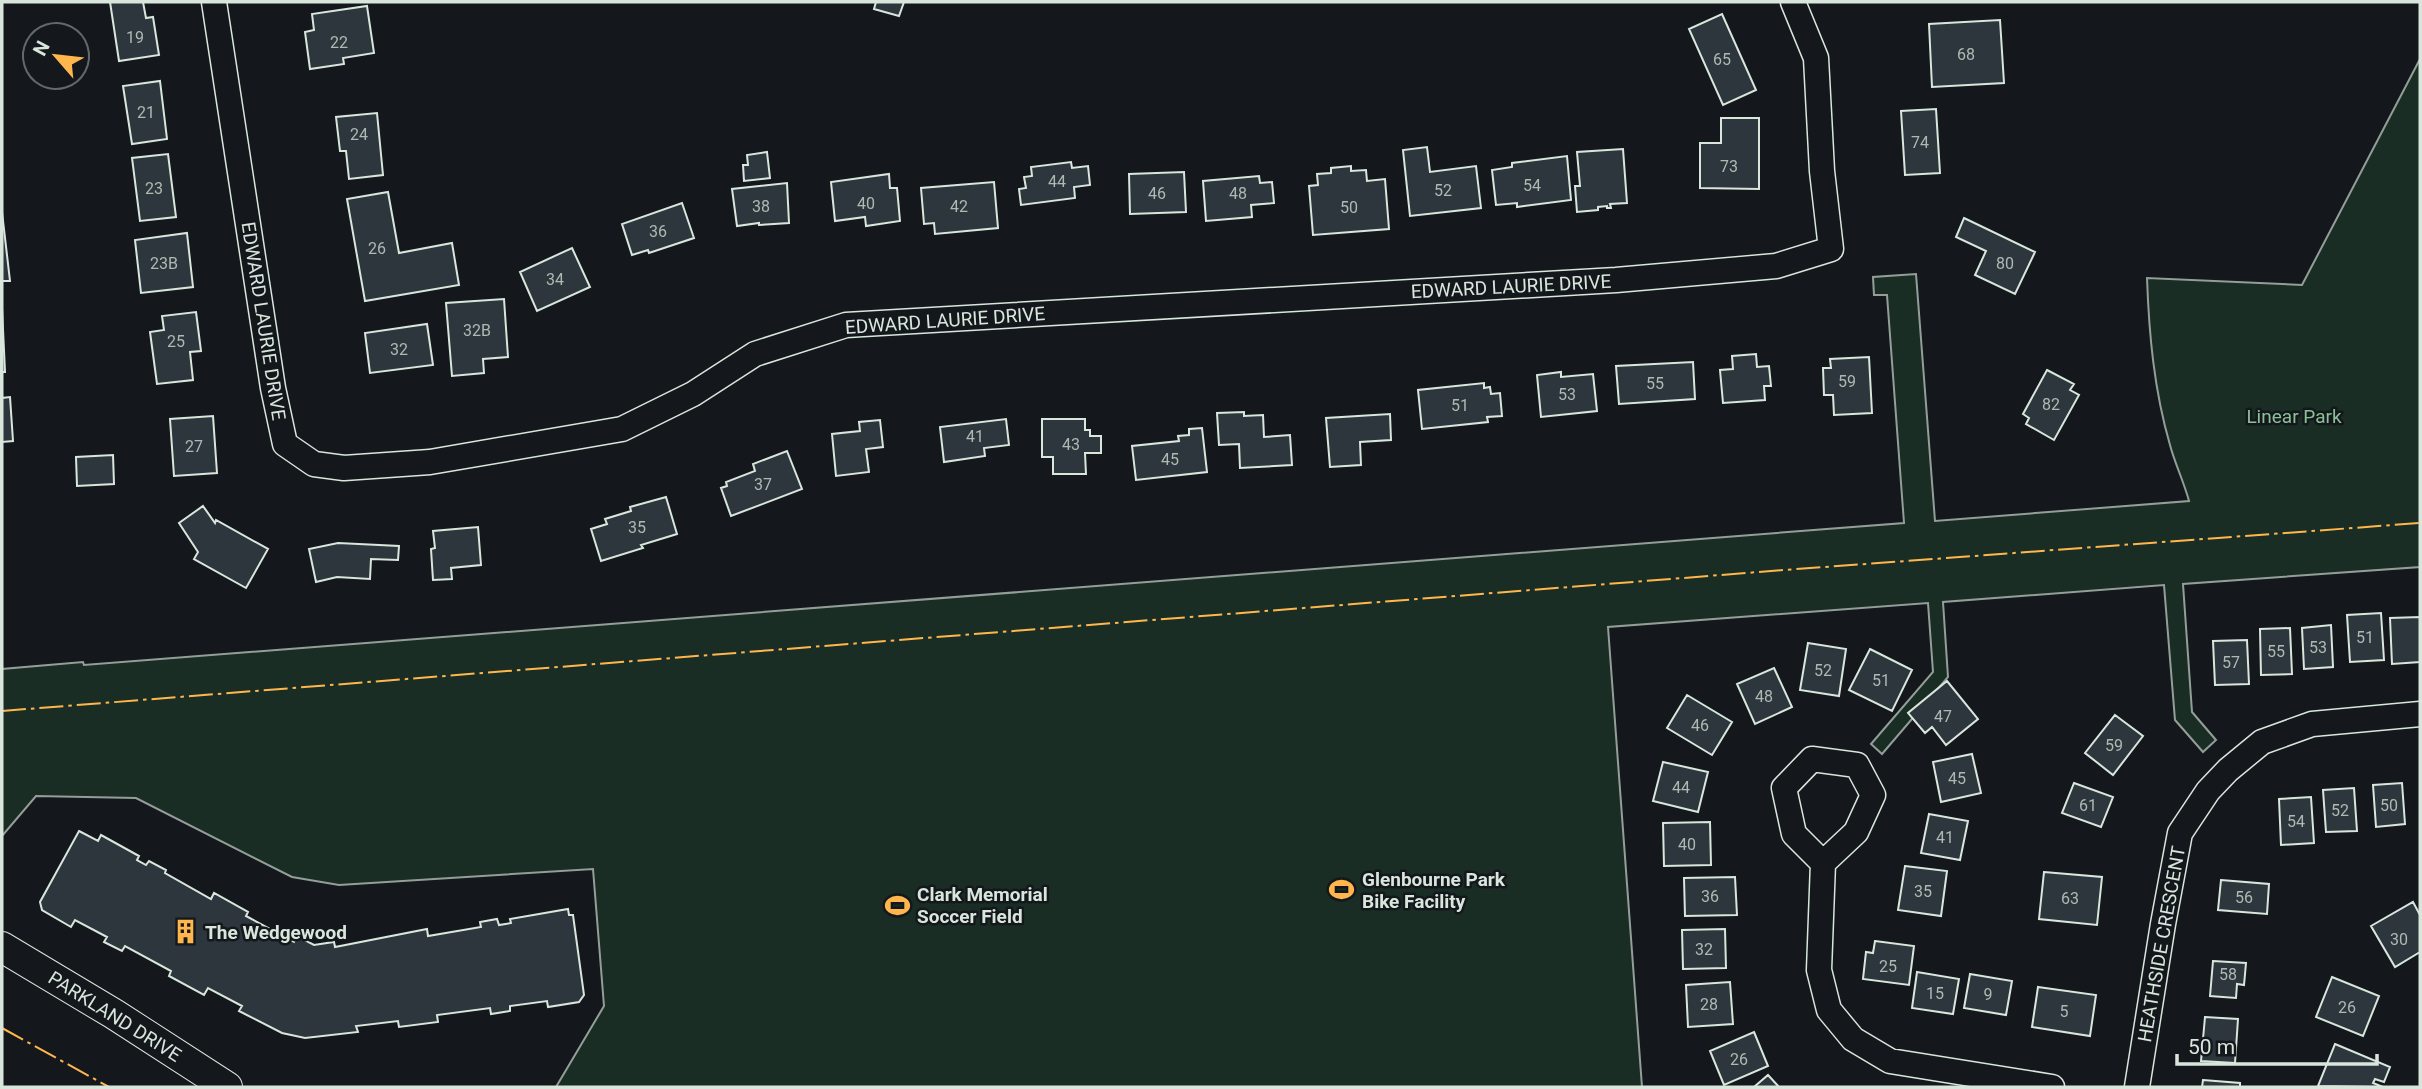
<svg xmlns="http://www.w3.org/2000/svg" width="2422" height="1089" viewBox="0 0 2422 1089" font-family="Roboto,sans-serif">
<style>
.green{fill:#1a2d24;stroke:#939e99;stroke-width:2}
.building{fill:#2c363c;stroke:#d8e6dc;stroke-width:2}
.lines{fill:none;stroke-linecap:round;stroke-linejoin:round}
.minor-casing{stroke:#d8e6dc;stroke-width:27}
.tertiary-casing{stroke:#d8e6dc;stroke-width:32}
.minor{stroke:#14181c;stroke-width:24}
.tertiary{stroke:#14181c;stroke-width:30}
.power{stroke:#ffb74d;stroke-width:2;stroke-dasharray:24 5 3.5 5;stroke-linecap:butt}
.labels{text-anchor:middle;stroke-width:5;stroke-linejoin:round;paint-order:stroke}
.number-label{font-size:16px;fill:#adbab4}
.street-label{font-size:19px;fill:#d8e6dc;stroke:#14181c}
.park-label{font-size:19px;fill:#8ac095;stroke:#14181c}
.poi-label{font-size:19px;font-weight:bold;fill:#d8e6dc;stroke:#14181c;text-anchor:start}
</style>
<rect width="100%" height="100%" fill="#14181c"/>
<path class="green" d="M2420 59V567L2183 584 2192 712 2216 740 2203 752 2175 720 2164 585 1943 602 1948 677 1882 754 1871 744 1933 672 1928 603 1608 627 1642 1087H556L604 1006 593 869 339 885 292 877 136 798 36 796 2 836V669L83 662 84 665 1904 523 1887 295H1874L1873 277 1916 274 1935 521 2189 501C2184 482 2175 464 2170 445 2154 390 2149 334 2147 278L2302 285Z"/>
<path class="building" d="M110 2H143L146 18 153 17 159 55 119 61Z
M876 2H904L899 16 874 9Z
M367 6 374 53 343 58 344 64 310 69 305 32 314 30 312 14Z
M1722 14 1756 90 1723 105 1689 29Z
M2000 20 2004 83 1932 87 1929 24Z
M160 81 167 139 132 144 123 86Z
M1936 109 1940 173 1905 175 1901 111Z
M377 113 383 175 349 179 346 151H340L336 117Z
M1721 118H1759V189L1700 188V143H1721Z
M1427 147 1430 172 1476 166 1481 208 1410 216 1403 150Z
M1623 149 1627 203 1610 204 1611 208H1607V206L1598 207V210L1577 212 1575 186H1580L1577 152Z
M767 152 770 178 744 181 743 165H748L747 155Z
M168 154 176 217 140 221 132 158Z
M1567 156 1571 200 1517 207V203L1496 205 1492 170 1512 167V163Z
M1071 162 1072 168 1088 166 1090 185 1074 187 1075 198 1021 205 1019 189 1026 188 1024 177 1032 176 1031 167Z
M1351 166V171L1366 170 1367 181 1385 179 1389 229 1313 235 1309 186 1318 185 1317 174 1331 173V168Z
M1184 172 1186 212 1130 214 1129 174Z
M889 174 890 188H897L900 221 866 226 865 217 835 221 831 182Z
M1259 176 1260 183 1272 182 1274 203 1251 205 1252 217 1206 221 1203 181Z
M994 182 998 228 935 234 934 223 924 224 921 188Z
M787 183 789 223 759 225V223L737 226 732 189Z
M388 192 399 253 452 243 459 285 365 301 347 199Z
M682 203 694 238 649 253 648 250 632 255 622 224Z
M2 212 10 281H2Z
M1964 218 2035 252 2015 294 1975 275 1986 251 1956 237Z
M187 233 193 287 141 293 135 240Z
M572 248 590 287 537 311 520 272Z
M504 299 508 357 483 359 484 373 452 376 446 303Z
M2 308 5 372H2Z
M196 312 201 351 190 352 193 380 157 384 150 332 164 330 162 316Z
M427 324 433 365 370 373 365 333Z
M1756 354 1757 367 1769 366 1771 386H1764L1765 400 1723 403 1720 370 1733 369 1732 356Z
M1869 357 1872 413 1834 415 1833 395H1824L1823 368H1831L1830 359Z
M1693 362 1695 399 1619 404 1616 366Z
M2047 370 2074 384 2070 390 2079 395 2054 440 2026 424 2029 418 2023 414Z
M1561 372V377L1593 374 1597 411 1541 417 1537 375Z
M1484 383V388L1490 387 1491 394 1500 393 1502 416 1487 417 1488 422 1422 429 1418 390Z
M10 397 13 441 2 442V398Z
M1244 412V416L1263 415 1264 437 1290 435 1292 465 1240 468 1239 444 1219 445 1217 413Z
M1390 414 1391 440 1360 442 1361 465 1330 467 1326 418Z
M213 416 217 473 174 476 170 419Z
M1006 419 1009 445 984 448 985 456 944 462 940 427Z
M1042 419H1085V430H1090V436H1101V453H1085L1086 474H1053V457H1042Z
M880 420 883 447 866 449 869 472 836 476 832 434 860 431 859 422Z
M1202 428 1207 472 1136 480 1132 446 1179 441 1178 436 1189 435V429Z
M787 451 802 489 731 516 721 488 727 486 726 482 755 471 753 464Z
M113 455 114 484 77 486 76 457Z
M666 497 677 534 641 545 643 548 601 561 591 529 607 524 605 519 631 511 630 507Z
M203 506 215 523 216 520 268 549 246 588 194 559 198 552 179 523Z
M478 527 481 565 451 568 452 579 433 580 431 549 435 548 433 531Z
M338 543 399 546 398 560 371 559 370 579 337 577 316 582 309 549Z
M2381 613 2384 660 2350 662 2347 615Z
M2420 617V662L2392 664 2390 618Z
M2331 625 2333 667 2304 669 2302 628Z
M2290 628 2292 674 2261 675 2260 629Z
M2247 640 2249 684 2215 685 2213 641Z
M1808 643 1846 649 1839 696 1800 690Z
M1870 649 1912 670 1892 711 1849 690Z
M1774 668 1792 707 1755 724 1737 684Z
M1947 681 1978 719 1946 745 1932 727 1925 733 1908 713Z
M1687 695 1732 722 1712 755 1667 728Z
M2115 715 2143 736 2113 775 2085 753Z
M1972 754 1981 793 1941 802 1933 762Z
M1663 762 1708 772 1698 812 1653 801Z
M2074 783 2113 797 2101 827 2062 813Z
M2402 783 2405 824 2376 827 2373 785Z
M2354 788 2357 831 2326 832 2323 790Z
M2311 797 2314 843 2281 845 2279 799Z
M1929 814 1968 821 1960 860 1921 853Z
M1710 822 1711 865 1664 866 1663 823Z
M79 831 98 841 101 835 139 856 137 860 146 865 149 861 166 870 165 873 211 899 214 893 248 912 246 916 294 942 297 936 314 945 334 942 335 947 427 929 428 936 481 927 480 922 497 919 499 925 511 923 510 919 568 909 569 915H573L584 995 579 1002 548 1007 547 1001 510 1006V1011L491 1014 490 1008 437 1015 438 1022 399 1027 398 1021 356 1026 358 1032 305 1038 282 1033 239 1011 242 1006 208 988 204 995 169 976 171 971 125 946 122 951 104 942 107 937 75 920 71 927 42 910 40 902Z
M1905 866 1947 871 1941 916 1898 910Z
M2044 872 2102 877 2097 925 2039 919Z
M1735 877 1737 915 1685 916 1684 878Z
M2221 880 2269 884 2267 914 2218 910Z
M2413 902 2420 915V952L2395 967 2371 926Z
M1725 929 1726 968 1683 969 1682 930Z
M1875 941 1914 946 1909 985 1863 979 1866 952 1873 953Z
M2213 961 2246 963 2244 985 2237 984 2236 998 2210 996Z
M1917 972 1959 979 1953 1014 1912 1008Z
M1970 974 2012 981 2006 1015 1964 1008Z
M2332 977 2379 996 2363 1036 2316 1017Z
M1730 982 1733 1024 1688 1027 1686 985Z
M2038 987 2096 995 2090 1036 2032 1027Z
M2205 1017 2238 1019 2235 1063 2201 1061Z
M1754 1032 1768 1066 1724 1085 1710 1051Z
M2335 1044 2390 1067 2384 1082 2375 1079 2373 1083 2383 1087 2318 1086Z
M1768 1075 1779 1087H1754Z
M2203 1080 2240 1083V1087H2202Z"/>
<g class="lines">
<defs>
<path id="minor" d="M214 2 273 388 285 444 314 464 344 468 430 462 622 429 693 394 755 354 846 325 1616 280 1776 266 1831 249 1822 171 1816 58 1793 2
M1823 863 1794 834 1784 788 1812 759 1857 765 1873 795 1856 832 1823 863 1819 970 1829 1010 1853 1039 1890 1061 2052 1087
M2137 1087 2163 924 2180 833 2208 791 2228 770 2262 742 2312 724 2420 714"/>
<path id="tertiary" d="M2 947 114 1014 227 1087"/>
</defs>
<use href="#minor" class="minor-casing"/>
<use href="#tertiary" class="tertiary-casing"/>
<use href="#minor" class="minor"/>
<use href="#tertiary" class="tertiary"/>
<path class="power" d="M2 711 1784 570 2420 523
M2 1028 109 1087"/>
</g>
<defs>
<symbol id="stadium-bare" viewBox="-9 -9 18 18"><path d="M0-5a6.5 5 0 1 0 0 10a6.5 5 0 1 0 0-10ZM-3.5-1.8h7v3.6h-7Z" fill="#ffb74d" stroke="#14181c" stroke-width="2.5" paint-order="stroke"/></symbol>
<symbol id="building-bare" viewBox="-9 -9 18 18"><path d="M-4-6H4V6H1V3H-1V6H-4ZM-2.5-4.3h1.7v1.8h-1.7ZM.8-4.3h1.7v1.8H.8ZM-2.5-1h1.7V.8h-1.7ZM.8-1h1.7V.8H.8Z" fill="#ffb74d" stroke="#14181c" stroke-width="2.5" paint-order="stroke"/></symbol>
</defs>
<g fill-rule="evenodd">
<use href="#stadium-bare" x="1324" y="872" width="35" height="35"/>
<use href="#stadium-bare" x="880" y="888" width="35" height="35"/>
<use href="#building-bare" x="168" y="914" width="35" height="35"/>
</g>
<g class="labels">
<g class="number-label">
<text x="135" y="43">19</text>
<text x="339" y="48">22</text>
<text x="1966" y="60">68</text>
<text x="1722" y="65">65</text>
<text x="146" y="118">21</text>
<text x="359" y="140">24</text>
<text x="1920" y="148">74</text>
<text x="1729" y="172">73</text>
<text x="1057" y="187">44</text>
<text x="1532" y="191">54</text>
<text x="154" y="194">23</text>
<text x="1443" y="196">52</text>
<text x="1157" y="199">46</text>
<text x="1238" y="199">48</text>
<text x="866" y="209">40</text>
<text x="761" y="212">38</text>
<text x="959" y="212">42</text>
<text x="1349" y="213">50</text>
<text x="658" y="237">36</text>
<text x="377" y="254">26</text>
<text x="164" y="269">23B</text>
<text x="2005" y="269">80</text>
<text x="555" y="285">34</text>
<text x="477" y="336">32B</text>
<text x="176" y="347">25</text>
<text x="399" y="355">32</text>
<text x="1847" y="387">59</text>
<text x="1655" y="389">55</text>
<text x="1567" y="400">53</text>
<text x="2051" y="410">82</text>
<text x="1460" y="411">51</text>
<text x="975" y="442">41</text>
<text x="1071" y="450">43</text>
<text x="194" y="452">27</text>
<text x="1170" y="465">45</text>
<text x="763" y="490">37</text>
<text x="637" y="533">35</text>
<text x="2365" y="643">51</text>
<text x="2318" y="653">53</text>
<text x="2276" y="657">55</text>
<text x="2231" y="668">57</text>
<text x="1823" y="676">52</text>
<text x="1881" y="686">51</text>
<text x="1764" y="702">48</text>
<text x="1943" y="722">47</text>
<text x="1700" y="731">46</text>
<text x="2114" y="751">59</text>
<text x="1957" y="784">45</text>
<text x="1681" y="793">44</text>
<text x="2088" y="811">61</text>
<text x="2389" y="811">50</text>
<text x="2340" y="816">52</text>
<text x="2296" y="827">54</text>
<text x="1945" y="843">41</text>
<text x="1687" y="850">40</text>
<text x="1923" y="897">35</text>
<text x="1710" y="902">36</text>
<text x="2244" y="903">56</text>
<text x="2070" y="904">63</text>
<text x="2399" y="945">30</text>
<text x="1704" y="955">32</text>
<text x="1888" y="972">25</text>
<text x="2228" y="980">58</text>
<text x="1935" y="999">15</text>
<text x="1988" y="1000">9</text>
<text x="1709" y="1010">28</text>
<text x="2347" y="1013">26</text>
<text x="2064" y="1017">5</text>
<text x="1739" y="1065">26</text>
</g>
<g class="street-label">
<text transform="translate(1511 286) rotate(-3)" y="7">EDWARD LAURIE DRIVE</text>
<text transform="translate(945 320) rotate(-4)" y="7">EDWARD LAURIE DRIVE</text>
<text transform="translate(264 321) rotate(81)" y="7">EDWARD LAURIE DRIVE</text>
<text transform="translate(2161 944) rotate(-80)" y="7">HEATHSIDE CRESCENT</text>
<text transform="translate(115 1016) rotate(32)" y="7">PARKLAND DRIVE</text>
</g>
<g class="park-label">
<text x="2294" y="423">Linear Park</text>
</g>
<g class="poi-label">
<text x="1362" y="886">Glenbourne Park<tspan x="1362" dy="22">Bike Facility</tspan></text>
<text x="917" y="901">Clark Memorial<tspan x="917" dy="22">Soccer Field</tspan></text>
<text x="205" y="939">The Wedgewood</text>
</g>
</g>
<rect width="2422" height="1089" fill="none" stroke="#d8e6dc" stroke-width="7"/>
<g transform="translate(56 56) rotate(298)"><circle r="33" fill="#14181c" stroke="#626a69" stroke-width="2"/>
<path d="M0-5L12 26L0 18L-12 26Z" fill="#ffb74d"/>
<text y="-10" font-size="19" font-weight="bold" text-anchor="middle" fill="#d8e6dc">N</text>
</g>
<path d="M2177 1054v10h200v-10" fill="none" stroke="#d8e6dc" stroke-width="3.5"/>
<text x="2188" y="1054" font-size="21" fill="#d8e6dc" stroke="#14181c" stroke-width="5" paint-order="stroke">50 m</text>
</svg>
